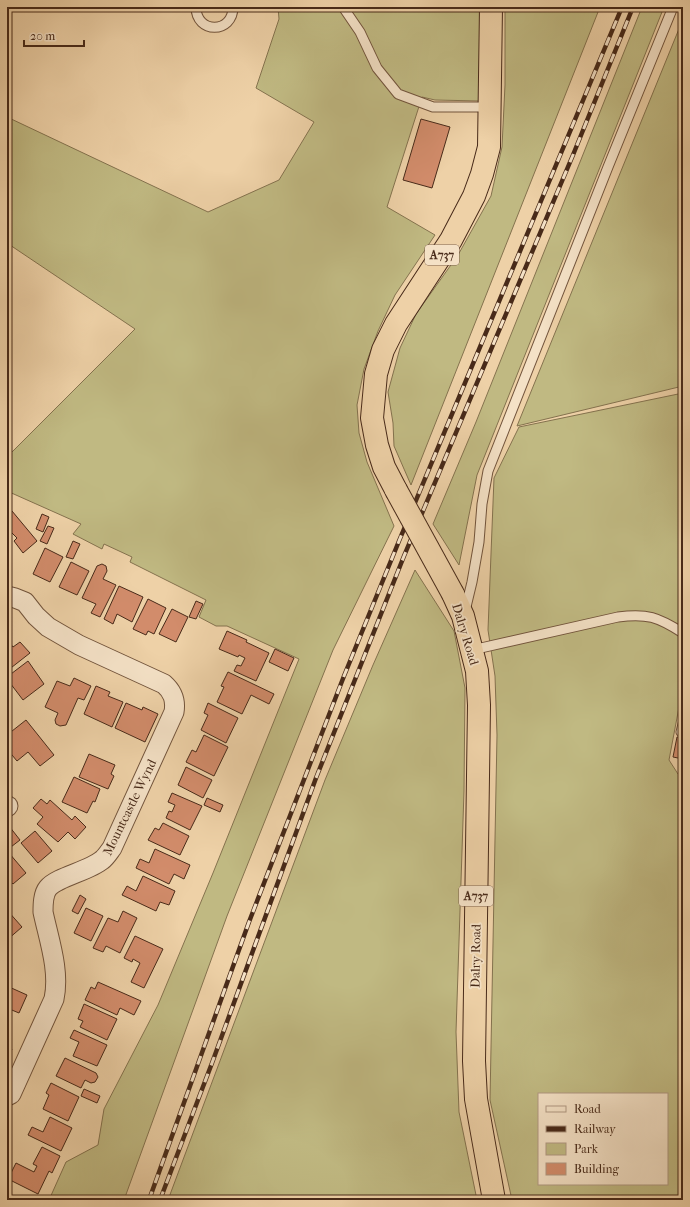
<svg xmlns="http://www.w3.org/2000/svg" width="690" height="1207" viewBox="0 0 690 1207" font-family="'IM FELL French Canon',serif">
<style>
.green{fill:#c0b982;stroke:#84724e;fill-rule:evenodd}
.building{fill:#d28c6b;stroke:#482a19}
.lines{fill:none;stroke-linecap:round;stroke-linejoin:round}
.lane-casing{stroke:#72543c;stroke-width:11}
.street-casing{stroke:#72543c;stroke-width:21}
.highway-casing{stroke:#482a19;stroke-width:24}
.lane{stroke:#f4e1c6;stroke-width:9}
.street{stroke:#f4e1c6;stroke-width:19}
.highway{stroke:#eed1a7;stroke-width:22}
.rail-casing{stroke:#482a19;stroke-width:4.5}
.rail{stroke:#f4e1c6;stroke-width:3;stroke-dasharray:9;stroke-linecap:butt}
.highway-bridge-casing{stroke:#482a19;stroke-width:24;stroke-linecap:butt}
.highway-bridge{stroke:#eed1a7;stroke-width:22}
.labels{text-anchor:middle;stroke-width:3.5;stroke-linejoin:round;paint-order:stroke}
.shield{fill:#f4e1c6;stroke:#7c614d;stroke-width:1}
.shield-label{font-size:12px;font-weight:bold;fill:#482a19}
.street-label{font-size:13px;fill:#482a19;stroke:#f4e1c6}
</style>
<rect width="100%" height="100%" fill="#eed1a7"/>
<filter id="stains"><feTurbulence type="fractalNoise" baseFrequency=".005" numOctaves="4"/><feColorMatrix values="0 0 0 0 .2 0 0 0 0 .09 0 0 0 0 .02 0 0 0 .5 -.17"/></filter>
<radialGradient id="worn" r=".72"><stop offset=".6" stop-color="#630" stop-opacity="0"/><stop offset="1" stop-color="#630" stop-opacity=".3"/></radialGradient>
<path class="green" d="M278 7H481L480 101 435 100 422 97 387 207 435 235 395 295 378 331 364 369 357 405 359 433 367 462 394 526 333 650 227 916 124 1200H49L66 1162 98 1145 104 1109 158 1005 213 873 299 659 227 626H216L199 617 206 600 130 562 132 557 104 544 102 549 73 534 81 524 7 491V457L135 329 7 243V117L208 212 279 180 314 122 256 88 279 19Z
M505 7H600L411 485 394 446 393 423 388 392 400 348 416 314 458 255 491 196 502 147 505 85Z
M642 7H664L477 475 459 565 433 524 476 422Z
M683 19V386L517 426Z
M683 393V686L669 760 678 774 683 775V1200H512L490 1100 497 735 495 676 488 630 494 478 519 427ZM539 1094H667V1184H539Z
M415 570 454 631 465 688 464 791 456 1032 459 1112 477 1200H168L325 780 373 665Z"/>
<path class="building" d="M421 119 450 127 432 188 403 180Z
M7 505 37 541 23 553 14 541 17 538 12 533 8 536 10 539 7 541Z
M42 514 49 517 43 532 36 529Z
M48 526 54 528 47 544 40 541Z
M73 541 80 544 73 559 66 557Z
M45 548 63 557 50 582 33 574Z
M71 562 89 571 77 595 59 587Z
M102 564 106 566 107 571 103 579 116 585 100 617 91 613 96 604 82 598 97 566Z
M119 586 143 597 132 622 117 614 113 624 104 619Z
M148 599 166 608 154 634 148 631 146 635 133 629Z
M196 601 203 604 196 619 189 617Z
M172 609 188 617 176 642 159 634Z
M227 631 247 640 246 642 269 653 256 681 234 671 237 665 241 666 245 658 239 655 238 657 219 649Z
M9 642 13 647 20 642 30 653 7 671V644Z
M275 649 294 658 288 671 269 662Z
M28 661 44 684 23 700 7 679V677Z
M228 672 274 694 269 704 251 695 242 714 217 702 224 687 221 686Z
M74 678 91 686 84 700 78 698 66 725 60 726 56 724 55 720 58 713 45 707 57 681 70 686Z
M96 686 110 692 108 696 123 702 112 727 84 714Z
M126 703 142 710 143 707 158 714 145 742 115 728Z
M208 703 238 718 226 743 201 730 208 715 204 713Z
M26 720 54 755 40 766 28 752 17 761 7 749V735Z
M204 735 228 747 214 776 186 762 192 750 196 752Z
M677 737 683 738V759L673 757Z
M89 754 115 765 111 774 114 776 108 789 79 777Z
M186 767 212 780 203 798 178 785Z
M74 777 100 789 95 802 93 801 87 813 62 802Z
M172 793 202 806 190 830 166 818 169 811 172 812 175 805 168 802Z
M207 798 223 805 220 812 204 805Z
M41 799 47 804 50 800 72 820 75 816 86 827 75 839 68 832 58 842 37 824 43 817 33 808Z
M163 823 189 836 180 855 148 840 155 828 159 830Z
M9 826 20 840 7 850V827Z
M35 831 52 851 38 863 21 843Z
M155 849 190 865 184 879 174 874 169 884 136 868 140 859 149 863Z
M9 853 26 873 13 884 7 878V855Z
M143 876 175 891 169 905 160 902 156 911 122 895 127 886 136 891Z
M80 895 86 899 78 914 72 911Z
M86 908 103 916 91 941 74 933Z
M7 910 22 927 7 940Z
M123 911 137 918 120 953 106 946 103 952 93 948 108 918 118 922Z
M135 936 163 949 144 988 131 982 140 963 133 959 132 962 124 958Z
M98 982 141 1001 134 1015 120 1008 117 1015 85 1000 91 987 95 989Z
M7 986 27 995 19 1013 7 1008Z
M84 1004 117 1019 107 1040 80 1027 83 1021 78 1019Z
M74 1030 107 1045 97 1066 73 1056 79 1042 70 1038Z
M7 1047 12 1049 7 1059Z
M65 1058 96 1073 98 1077 95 1082 91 1083 85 1080 81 1088 56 1076Z
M51 1083 79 1097 68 1121 43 1109 49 1095 46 1093Z
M84 1089 100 1096 97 1103 81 1096Z
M50 1117 72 1128 61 1151 28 1135 32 1127 43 1132Z
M42 1147 60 1156 52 1173 49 1171 38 1194 8 1179 16 1163 34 1172 37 1166 33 1164Z"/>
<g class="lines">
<defs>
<path id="lane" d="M196 7C196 34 233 34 233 7
M343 7 360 32 377 68 398 94 433 107H489
M465 611 472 582 479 542 482 504 488 471 608 167 673 7
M472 650 618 617C647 613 658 617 683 633
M681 732 683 724"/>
<path id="street" d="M7 596 15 598 25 602 36 616 48 627 79 645 164 684C173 692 176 700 174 712L112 848C109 852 106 857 102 860 89 871 57 877 48 888 43 894 43 905 43 912 49 940 60 971 54 999L11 1094 7 1096
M7 807 8 806"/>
<path id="highway" d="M396 490 384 467 377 445 372 418 376 374 383 350 396 324 451 240 474 196 482 174 489 147 491 7
M453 594 463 616 477 671 479 705 474 1061 476 1099 494 1200"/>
</defs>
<use href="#lane" class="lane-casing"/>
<use href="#street" class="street-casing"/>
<use href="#highway" class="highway-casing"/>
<use href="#lane" class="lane"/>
<use href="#street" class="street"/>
<use href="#highway" class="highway"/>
<defs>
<path id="rail" d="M149 1200 249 922 344 676 399 541 622 7
M160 1200 212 1063 316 778 404 556 573 155 633 7"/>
</defs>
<use href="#rail" class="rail-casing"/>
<use href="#rail" class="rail"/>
<defs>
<path id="highway-bridge" d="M396 490 453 594"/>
</defs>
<use href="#highway-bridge" class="highway-bridge-casing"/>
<use href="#highway-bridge" class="highway-bridge"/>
</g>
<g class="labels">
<g class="shield">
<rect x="425" y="245" width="34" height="20" rx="3"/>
<rect x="459" y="886" width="34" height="20" rx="3"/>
</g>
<g class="shield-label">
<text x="442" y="259">A737</text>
<text x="476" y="900">A737</text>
</g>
<g class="street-label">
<text transform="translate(466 634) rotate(73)" y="5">Dalry Road</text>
<text transform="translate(129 807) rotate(-64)" y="5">Mountcastle Wynd</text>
<text transform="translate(475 956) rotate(-89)" y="5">Dalry Road</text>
</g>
</g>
<rect width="690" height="1207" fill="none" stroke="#eed1a7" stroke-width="24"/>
<rect x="8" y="8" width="674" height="1191" fill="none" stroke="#482a19" stroke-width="2"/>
<rect x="12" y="12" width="666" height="1183" fill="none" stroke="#482a19"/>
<rect x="538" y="1093" width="130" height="92" fill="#f4e1c6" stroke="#af9881"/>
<rect x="546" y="1106" width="20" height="6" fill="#f4e1c6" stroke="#af9881"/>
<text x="574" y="1113" font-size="12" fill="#482a19">Road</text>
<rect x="546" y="1126" width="20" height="6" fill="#482a19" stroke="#af9881"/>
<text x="574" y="1133" font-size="12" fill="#482a19">Railway</text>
<rect x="546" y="1143" width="20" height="12" fill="#c0b982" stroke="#af9881"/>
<text x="574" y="1153" font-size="12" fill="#482a19">Park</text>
<rect x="546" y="1163" width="20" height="12" fill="#d28c6b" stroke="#af9881"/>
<text x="574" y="1173" font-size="12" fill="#482a19">Building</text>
<path d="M24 40v6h60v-6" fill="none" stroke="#482a19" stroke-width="2"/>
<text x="30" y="40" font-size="12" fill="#482a19" stroke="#f4e1c6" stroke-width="3" paint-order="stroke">20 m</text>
<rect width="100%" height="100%" filter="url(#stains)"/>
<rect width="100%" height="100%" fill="url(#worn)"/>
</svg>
